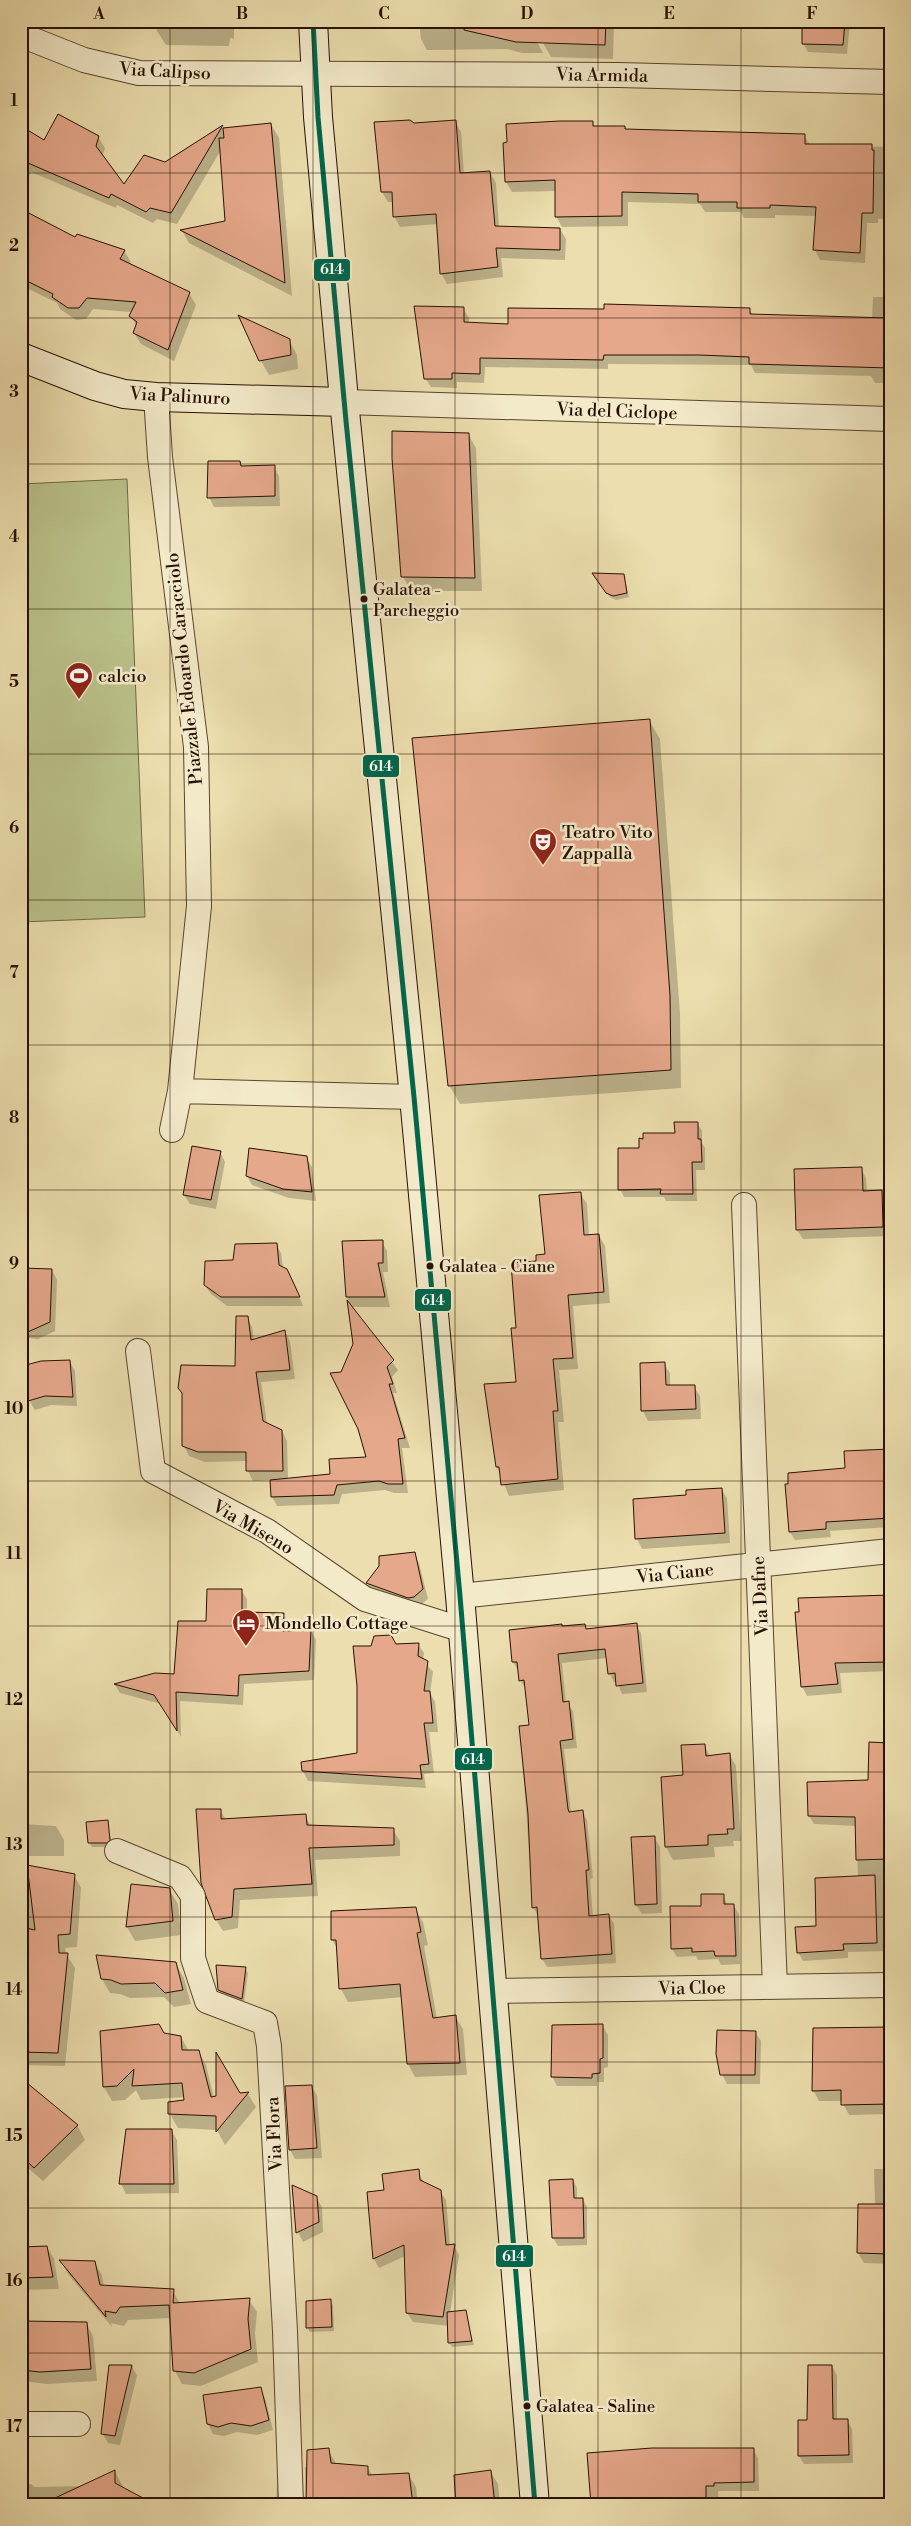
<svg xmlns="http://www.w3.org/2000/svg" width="911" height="2526" viewBox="0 0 911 2526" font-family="'Libre Bodoni',serif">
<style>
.green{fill:#bac189;stroke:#706846}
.shadow{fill:#0003}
.building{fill:#e5a88b;stroke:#271002}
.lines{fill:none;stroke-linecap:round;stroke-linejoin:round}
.street-casing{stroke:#58442d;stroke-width:26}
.secondary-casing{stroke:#271002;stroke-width:30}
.street{stroke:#f3eaca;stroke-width:24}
.secondary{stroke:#f3eaca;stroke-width:28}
.bus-1-casing{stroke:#f3eaca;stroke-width:9}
.bus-1{stroke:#00664c;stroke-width:5}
.grid{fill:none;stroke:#271002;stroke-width:1;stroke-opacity:0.55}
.bus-dot{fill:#271002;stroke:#f3eaca;stroke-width:2}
.labels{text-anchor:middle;stroke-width:5;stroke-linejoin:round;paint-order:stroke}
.bus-label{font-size:17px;fill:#271002;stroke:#f3eaca;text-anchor:start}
.street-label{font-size:18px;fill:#271002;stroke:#f3eaca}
.poi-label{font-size:18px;fill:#271002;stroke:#f3eaca;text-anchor:start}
.line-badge{stroke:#f3eaca;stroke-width:2}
.badge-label{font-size:14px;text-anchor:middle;font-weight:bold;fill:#fff}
.neatline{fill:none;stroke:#271002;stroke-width:2}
.grid-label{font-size:16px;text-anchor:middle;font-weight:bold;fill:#271002}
</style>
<rect width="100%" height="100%" fill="#ecdeae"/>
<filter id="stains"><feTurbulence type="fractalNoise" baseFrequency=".004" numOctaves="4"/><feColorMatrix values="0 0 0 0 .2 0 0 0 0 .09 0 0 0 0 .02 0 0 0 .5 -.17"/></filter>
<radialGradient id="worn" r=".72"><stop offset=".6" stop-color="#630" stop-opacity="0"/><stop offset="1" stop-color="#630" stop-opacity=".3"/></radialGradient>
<path class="green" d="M127 479 145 917 21 922V484Z"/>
<path class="shadow" d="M157 21H234V39L230 38 229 46 166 45 157 31Z
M419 21H526L543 53H522L507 49 427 50 421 39Z
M540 21H614L613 59 551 57 543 43Z
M747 21H850L847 54 808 52 803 43 804 23H748Z
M886 21H890V59L885 51Z
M455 121 461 132 464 174 490 172 496 183 499 227 560 229 566 239 565 260 501 258 503 277 447 284 441 273 438 224 400 227 394 216 393 202H388L382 192 414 125Z
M593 123 595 128H624L626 130 804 135 810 145 890 147V219H878V223H867L865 263 820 260 815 250 817 216 775 215V218H744L741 212H705L700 204 628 202V226L562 227 556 216V191L512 192 506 182 505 144Z
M271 124 279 138 292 296 189 243 182 231 227 222 221 150 177 224 157 219 153 223 117 205 116 208 31 172 21 192V127L44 142 98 137 105 148 102 157 124 187 222 127 224 129Z
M21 210 76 239 124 251 131 262 130 265 189 293 196 305 174 361 141 344 134 333 137 327 131 316 132 312 93 309 86 319 76 320 60 309 57 303 21 285Z
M873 297H890V383H875L871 376 755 373 751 365 608 364V369L485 367 484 383 457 382V388L431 387 425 378 463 308 469 318V324L509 325 749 309 753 315 872 319Z
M289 340 297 355 298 369 269 375 261 361Z
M468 434 476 448 482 591H411L403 577Z
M240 462 243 467H274L279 476 280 506 214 507 209 497Z
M624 575 629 597 616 600 610 597 596 578Z
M649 720 660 739 680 1014 681 1088 460 1104 449 1085Z
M697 1123 702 1131V1143L705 1148V1170H696L697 1201H666L664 1197H624L620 1189 640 1149Z
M220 1152 225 1162 216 1209 190 1204 184 1195Z
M306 1157 312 1167 316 1201 289 1198 252 1185 247 1176Z
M861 1169 866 1178 867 1192 890 1191V1236L803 1239 797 1230Z
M580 1193 587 1204 589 1236 599 1235 605 1246 610 1303 573 1306 578 1369 559 1370 564 1422H558L564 1490 509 1496 497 1467 486 1385 517 1383V1329L538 1262 546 1255Z
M382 1242 387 1251 388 1272H383L390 1307H351L398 1370 392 1377 397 1393H393L410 1448H402L408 1493H394L385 1490 342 1494 339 1504 277 1506 272 1497 271 1480 253 1481 248 1471V1461L205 1462 189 1456 184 1446 236 1368 247 1317 252 1327 254 1340 285 1332 290 1341 295 1379 261 1382 267 1424 282 1431 287 1441 288 1479 331 1475 368 1458 342 1373 355 1344 347 1297Z
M276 1244 281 1253 283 1268 292 1279 303 1306H227L211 1294 205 1285 234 1261Z
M21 1269 52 1270 57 1280 55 1331 38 1339 21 1337Z
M70 1362 75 1371 77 1406 51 1405 35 1410 29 1400Z
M641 1364H664L670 1373V1386L694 1387 700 1396 701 1419 648 1421 643 1411Z
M890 1450V1527L830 1531 831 1537 795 1540 790 1532 846 1469Z
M721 1489 727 1498 730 1543 642 1549 637 1539 634 1500 688 1496Z
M414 1554 419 1563 428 1599 419 1606 373 1592 367 1583Z
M241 1590 247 1599V1613L283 1614 289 1623 288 1632 311 1631 316 1640 314 1680 244 1684 243 1705 180 1701 181 1737 161 1704 120 1693 115 1685 155 1674 175 1676 207 1622Z
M890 1597V1671L840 1673 842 1693 807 1696 802 1686 801 1613Z
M585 1625 587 1630 636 1625 641 1633 647 1692 622 1694 617 1682H614L609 1673 607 1658 562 1663 566 1703 573 1711 577 1748 564 1749 571 1813 582 1812 587 1820 593 1878 590 1879 593 1917 609 1915 614 1924 616 1963 547 1967 542 1958 538 1916 533 1907 520 1727 530 1726 526 1689 520 1680 519 1672 513 1662 563 1628Z
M418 1644 424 1653 423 1660 433 1672 430 1693 435 1702 438 1732H429L434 1773 424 1774 426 1788 308 1781 303 1771V1763L359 1754 372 1648Z
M890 1744V1951L848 1952V1958L803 1961 798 1952 858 1877 856 1826 814 1824 809 1816 869 1781Z
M704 1745 710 1756 729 1754 736 1766 741 1841H733L734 1846 714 1847 715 1857 673 1860 666 1847 662 1778 684 1776Z
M220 1810 226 1820 305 1816 311 1826 393 1830 400 1841V1856L315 1860 318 1896 240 1900 238 1928 223 1931 216 1920Z
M107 1822 112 1844 109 1847H92L89 1842Z
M21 1824 56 1826 64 1840V1856H21Z
M654 1837 660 1847 662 1913 642 1914 636 1905Z
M21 1865 74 1875 81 1888 77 1947 65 1948 66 1954 75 1968 65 2066 24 2065 21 2060Z
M169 1889 178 1904 181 1935 135 1941 127 1927Z
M723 1895 728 1906H734L739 1914 740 1964 721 1965 718 1959 698 1960 696 1956 677 1957 672 1949 702 1907Z
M415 1909 423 1922 428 1945 424 1946 437 2019 455 2016 463 2029 467 2075 415 2077 408 2064 403 1997 348 2002 341 1989 338 1950 332 1940Z
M175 1963 184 1978 191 2004 174 2007 164 1997 130 1998 120 1994 110 1993 102 1979Z
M245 1969 248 1973 244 2003 222 1995 219 1990Z
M602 2025 608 2035V2067L604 2068V2082H597V2086H557L552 2076Z
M890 2028V2114L849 2115 842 2101H819L813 2090Z
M755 2032 761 2041 760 2084H727L722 2074Z
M164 2035 181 2037 189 2051H198L206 2065 214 2098 248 2094 256 2107 225 2145 217 2130 178 2128 170 2114 186 2101 185 2097 141 2100 136 2090 125 2100 112 2101 104 2087Z
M312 2086 317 2096 322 2158 295 2159 290 2150Z
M21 2093 77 2125 85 2140 43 2181 21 2162Z
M171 2130 177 2140 179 2193 126 2194 121 2184 128 2131Z
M874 2169H890V2264L864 2263 858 2253 875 2205Z
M418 2171 424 2183 440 2191 446 2200 450 2246H454L459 2255 450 2313 465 2311 474 2345 452 2347 449 2342V2326L413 2322 407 2313 405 2256 379 2268 374 2259 368 2193 386 2191Z
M573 2180 577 2188V2199H583L587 2207V2245L558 2246 553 2238Z
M293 2187 316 2197 322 2207 323 2232 303 2242 298 2232Z
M47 2247 54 2259 59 2289 21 2290V2248Z
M62 2262H94L102 2275 104 2287 173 2291 180 2304 249 2300 257 2312 255 2333 258 2362 201 2386 182 2384 175 2371 171 2318 128 2320 124 2326 111 2323 112 2327 68 2274Z
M330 2301 333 2305 334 2331 310 2332 307 2327Z
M21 2323H86L93 2336 97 2381 48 2384 21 2381Z
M132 2366 137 2376 120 2445 108 2443 102 2433 110 2367Z
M832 2366 837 2375V2420H847L852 2429 853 2463 804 2464 799 2456Z
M260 2389 265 2398 273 2430 257 2435 237 2432 224 2436 213 2434 208 2424Z
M328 2449 336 2464 367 2467 373 2476 408 2474 416 2487 418 2505H306L305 2467 308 2468Z
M753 2449 758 2458 759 2491H718L719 2505H592Z
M490 2471 498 2484 500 2505H457Z
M115 2472 125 2490 130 2505H21V2484H31L35 2487 85 2486Z
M277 2482 285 2496V2505H276Z"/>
<path class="building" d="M465 21H606L605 45 516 42 464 30Z
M802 21H845L843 45 802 44Z
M58 114 99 136 96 146 124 184 144 155 165 162 223 125 171 213 150 208 146 212 111 194 109 198 21 160V126L44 140Z
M410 120 414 123 456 120 460 173 490 171 495 226 560 228V250L496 248 498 267 440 274 436 214 393 217 392 192H381L374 122Z
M560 121H593V126H625V129L805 134V144H872V150H874L873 213H862L860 253 813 250 816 207 770 205V208H737V202H698V194L622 192V216L555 217V180L505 182 503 143 507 142 506 124Z
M271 123 280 222 285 283 180 230 225 221 219 138H224L223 128Z
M21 209 75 237 77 234 125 250 120 259 190 292 168 350 133 333 137 322 129 316 136 302 87 298 79 308H68L52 297 53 294 21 278Z
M604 304 750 308V314L890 318V368L749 364V357L699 355H604L603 360 480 358V374L452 373V379H424L414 306 464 307V322L508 324V308L604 309Z
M238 315 290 339 291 355 259 361Z
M392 431 469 433 475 578 401 577 392 458Z
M208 461H240L241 466 275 465V496L207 498Z
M592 573 624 574 627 593 613 596 606 593Z
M650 719 670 995 671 1070 448 1086 412 738Z
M674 1122H698V1139H701L702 1162H692L693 1194H660L661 1189 618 1190V1148H639V1138L643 1139V1133H675Z
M192 1146 221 1151 211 1200 183 1195Z
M249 1148 307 1156 312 1192 283 1189 246 1176Z
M862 1167 863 1191 882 1190 883 1227 796 1230 794 1169Z
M581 1192 584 1235 599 1234 604 1292 568 1295 573 1358 553 1359 558 1411H553L558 1479 501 1485 499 1467H496L484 1384 516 1382 511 1328H516L511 1263 536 1261V1255L545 1254 539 1195Z
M383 1240V1263H378L385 1297H346L342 1241Z
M277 1243 279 1265 287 1269 300 1297H221L204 1285 205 1261 233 1260 235 1244Z
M21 1268 52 1269 50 1322 21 1335Z
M347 1300 394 1360 387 1367 393 1384H389L405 1438 398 1439 403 1484H388L379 1481 337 1485 334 1495 271 1497 270 1480 330 1474 329 1459 366 1457 358 1429 330 1373 341 1372 353 1344Z
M236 1316H248L251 1340 285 1330 290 1370 256 1372 263 1421 282 1430 283 1471H246V1452H198L182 1446V1393L178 1388 181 1365 235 1366Z
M70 1360 73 1397 45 1396 28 1401 22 1366 41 1361Z
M665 1362 666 1385H695L696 1409 641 1411 640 1363Z
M890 1449V1518L826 1522V1529L789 1532 785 1484H788V1473L845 1468 844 1451Z
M722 1488 725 1533 635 1539 633 1499 686 1495V1490Z
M415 1552 423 1589 414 1597 408 1598 366 1583 379 1566V1556Z
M207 1589H242V1612L284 1613 283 1631 311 1630 309 1671 239 1675 238 1696 176 1692 177 1731 154 1695 114 1684 155 1673 174 1674 178 1621H206Z
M890 1595V1662L835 1663 838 1684 801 1687 795 1612H799L798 1598Z
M637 1623 643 1683 616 1686 615 1673 608 1674 605 1649 558 1654 563 1702 569 1701 573 1739 560 1741 568 1809 569 1812 583 1810 589 1870H586L589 1916 609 1914 612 1954 541 1959 537 1907 532 1908 528 1814 519 1726 529 1725 524 1680 519 1681 517 1662H512L509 1630 562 1624V1626L585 1624 586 1629Z
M391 1635 396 1644 419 1643 418 1656 428 1661 424 1691H430L433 1723H424L429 1764 420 1765 422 1779 302 1771 301 1762 357 1753V1686L353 1646H371L374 1636Z
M869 1742 890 1743V1782H886L890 1859 856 1860 855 1817 808 1816 807 1782 868 1780Z
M705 1744 706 1756 730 1753 734 1829H727L728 1834 708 1835V1845L665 1847 661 1777 683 1775 681 1745Z
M196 1809H221V1819L306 1814 307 1825 394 1828V1845L309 1848 312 1884 234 1889 232 1917 215 1920 201 1883Z
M108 1820 110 1840 107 1843H88L86 1822Z
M655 1836 657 1904 635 1905 631 1837Z
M27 1865 75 1874 70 1934 58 1935 59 1953H68L58 2053 21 2052V1927L35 1930Z
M875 1875 877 1943 843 1944 844 1950 797 1953 795 1927 816 1926 815 1878Z
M131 1884 170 1888 173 1921 126 1927Z
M701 1894H724V1904H734L736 1956H715L714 1951 692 1952V1948L671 1949 670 1906H701Z
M416 1907 421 1932 417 1933 433 2018 456 2015 460 2063 407 2064 400 1984 339 1989 336 1940H331V1911Z
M96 1955 176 1962 183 1990 165 1993 155 1983 121 1984 111 1980 101 1979Z
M216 1965 246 1967 242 1999 218 1990Z
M159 2024 164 2033 181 2036 182 2050H199L211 2097 216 2096V2052L240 2093 249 2092 216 2132V2116L168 2114V2102L184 2100 182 2083 132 2086 134 2069 117 2086 103 2087 100 2031Z
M603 2024V2058L600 2059V2073L592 2074V2078L551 2077 552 2025Z
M890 2027V2104L841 2105V2090L812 2091 813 2028Z
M717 2030 756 2031 755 2075H720L716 2054Z
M21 2078 78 2125 34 2168 21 2156Z
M312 2085 317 2148 289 2150 285 2086Z
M126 2129H172L174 2184H119Z
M419 2169 420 2180 441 2190 446 2245 455 2244 443 2317 406 2313 404 2245 373 2259 367 2192 384 2190 382 2174Z
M573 2179 574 2198H583L584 2238H552L549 2180Z
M292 2185 317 2196 319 2222 296 2233Z
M858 2204H890V2254L857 2253Z
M47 2246 53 2277 21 2278V2247Z
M59 2260 95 2261 100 2285 174 2289 173 2303 250 2298 248 2319 251 2349 194 2373 173 2371 169 2305 120 2307 116 2313 105 2311 106 2317Z
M331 2299 332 2327 306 2328V2301Z
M466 2310 472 2341 448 2343 447 2312Z
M21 2321 87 2322 91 2369 40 2372 21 2370Z
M109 2365H132L115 2436 101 2434Z
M808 2365H832L833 2419H848L849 2455 798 2456V2420H807Z
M261 2387 269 2420 251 2426 231 2423 218 2427 207 2424 203 2395Z
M329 2448 331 2463 368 2466V2475L409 2473 413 2505H306L307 2450Z
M652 2448H754V2482L714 2483V2486H706V2500L648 2501V2505H591L587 2453Z
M115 2470V2483L156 2505H40Z
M491 2470 495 2505H456L454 2475Z"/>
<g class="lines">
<defs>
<path id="street" d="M21 35 84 60 139 73 619 75 890 82
M156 397 160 457 196 747 199 906 180 1091 172 1130
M344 402 890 419
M180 1091 414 1097
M744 1205 775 1987
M138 1351 153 1471 267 1531 365 1599 463 1630
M460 1596 890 1551
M117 1851 180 1877 193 1896V1958L207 2001 265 2023 269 2046 285 2331 291 2505
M494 1991 890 1985
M21 2424H78"/>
<path id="secondary" d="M313 21 318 117 346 421 414 1097 460 1596 535 2505
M21 357 95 386 124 394 156 397 344 402"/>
</defs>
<use href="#street" class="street-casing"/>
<use href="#secondary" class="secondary-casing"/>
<use href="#street" class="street"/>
<use href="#secondary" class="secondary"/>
<defs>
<path id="bus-1" d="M313 21 318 117 346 421 414 1097 460 1596 535 2505"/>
</defs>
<use href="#bus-1" class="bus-1-casing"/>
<use href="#bus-1" class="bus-1"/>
</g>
<path class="grid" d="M170 21V2505M313 21V2505M455 21V2505M598 21V2505M741 21V2505M21 173H890M21 318H890M21 464H890M21 609H890M21 754H890M21 900H890M21 1045H890M21 1190H890M21 1336H890M21 1481H890M21 1626H890M21 1772H890M21 1917H890M21 2062H890M21 2208H890M21 2353H890"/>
<defs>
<symbol id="stadium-pin" viewBox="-11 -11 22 30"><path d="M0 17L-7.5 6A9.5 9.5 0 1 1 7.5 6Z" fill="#8f2418" stroke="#f3eaca"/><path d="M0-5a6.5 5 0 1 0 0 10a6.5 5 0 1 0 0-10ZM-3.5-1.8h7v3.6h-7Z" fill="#fff"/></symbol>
<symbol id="theatre-pin" viewBox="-11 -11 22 30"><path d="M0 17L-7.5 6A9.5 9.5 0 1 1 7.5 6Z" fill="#8f2418" stroke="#f3eaca"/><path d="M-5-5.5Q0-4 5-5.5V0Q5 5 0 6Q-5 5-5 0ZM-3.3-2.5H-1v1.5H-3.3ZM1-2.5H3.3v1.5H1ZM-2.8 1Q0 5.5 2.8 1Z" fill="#fff"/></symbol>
<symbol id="hotel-pin" viewBox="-11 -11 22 30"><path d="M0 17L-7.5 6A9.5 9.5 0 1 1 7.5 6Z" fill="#8f2418" stroke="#f3eaca"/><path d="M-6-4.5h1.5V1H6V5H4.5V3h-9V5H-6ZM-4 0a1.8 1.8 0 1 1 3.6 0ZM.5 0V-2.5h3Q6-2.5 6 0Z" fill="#fff"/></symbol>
</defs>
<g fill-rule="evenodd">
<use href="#stadium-pin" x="63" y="660" width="32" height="43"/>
<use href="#theatre-pin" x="527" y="826" width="32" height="43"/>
<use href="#hotel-pin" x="230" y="1607" width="32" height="43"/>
</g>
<g class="bus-dot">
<circle cx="364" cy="599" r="4.5"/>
<circle cx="430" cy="1266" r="4.5"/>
<circle cx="527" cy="2406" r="4.5"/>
</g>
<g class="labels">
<g class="bus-label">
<text x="373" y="595">Galatea -<tspan x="373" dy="21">Parcheggio</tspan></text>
<text x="439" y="1272">Galatea - Ciane</text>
<text x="536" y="2412">Galatea - Saline</text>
</g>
<g class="street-label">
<text transform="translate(165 71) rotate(3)" y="6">Via Calipso</text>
<text transform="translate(602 75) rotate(1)" y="6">Via Armida</text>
<text transform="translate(180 396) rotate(3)" y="6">Via Palinuro</text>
<text transform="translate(617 411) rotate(2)" y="6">Via del Ciclope</text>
<text transform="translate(184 669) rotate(-96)" y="6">Piazzale Edoardo Caracciolo</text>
<text transform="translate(253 1527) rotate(30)" y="6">Via Miseno</text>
<text transform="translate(675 1573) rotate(-6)" y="6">Via Ciane</text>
<text transform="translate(760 1596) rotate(-93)" y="6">Via Dafne</text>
<text transform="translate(692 1988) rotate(-1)" y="6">Via Cloe</text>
<text transform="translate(274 2134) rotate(-93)" y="6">Via Flora</text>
</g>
<g class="poi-label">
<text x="98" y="682">calcio</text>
<text x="562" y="838">Teatro Vito<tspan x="562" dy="21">Zappallà</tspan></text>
<text x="265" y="1629">Mondello Cottage</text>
</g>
</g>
<g class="line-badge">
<rect x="313" y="258" width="38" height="24" rx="5" fill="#00664c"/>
<rect x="362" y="754" width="38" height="24" rx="5" fill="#00664c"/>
<rect x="414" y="1288" width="38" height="24" rx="5" fill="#00664c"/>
<rect x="454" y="1747" width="39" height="24" rx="5" fill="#00664c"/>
<rect x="495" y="2244" width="39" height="24" rx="5" fill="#00664c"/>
</g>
<g class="badge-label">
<text x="332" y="274">614</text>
<text x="381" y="771">614</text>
<text x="433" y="1305">614</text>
<text x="473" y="1764">614</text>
<text x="514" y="2261">614</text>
</g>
<rect width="911" height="2526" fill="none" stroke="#ecdeae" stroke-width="55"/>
<rect x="28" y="28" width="856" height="2470" class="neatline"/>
<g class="grid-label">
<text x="99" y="19">A</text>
<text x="242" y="19">B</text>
<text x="384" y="19">C</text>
<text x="527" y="19">D</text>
<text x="669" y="19">E</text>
<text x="812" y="19">F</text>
<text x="14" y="106">1</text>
<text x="14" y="251">2</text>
<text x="14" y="397">3</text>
<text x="14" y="542">4</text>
<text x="14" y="687">5</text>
<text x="14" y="833">6</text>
<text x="14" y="978">7</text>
<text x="14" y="1123">8</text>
<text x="14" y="1269">9</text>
<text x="14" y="1414">10</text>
<text x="14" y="1559">11</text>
<text x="14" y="1705">12</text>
<text x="14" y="1850">13</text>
<text x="14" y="1995">14</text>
<text x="14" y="2141">15</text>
<text x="14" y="2286">16</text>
<text x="14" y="2432">17</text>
</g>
<rect width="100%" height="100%" filter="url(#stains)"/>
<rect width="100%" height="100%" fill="url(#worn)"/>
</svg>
